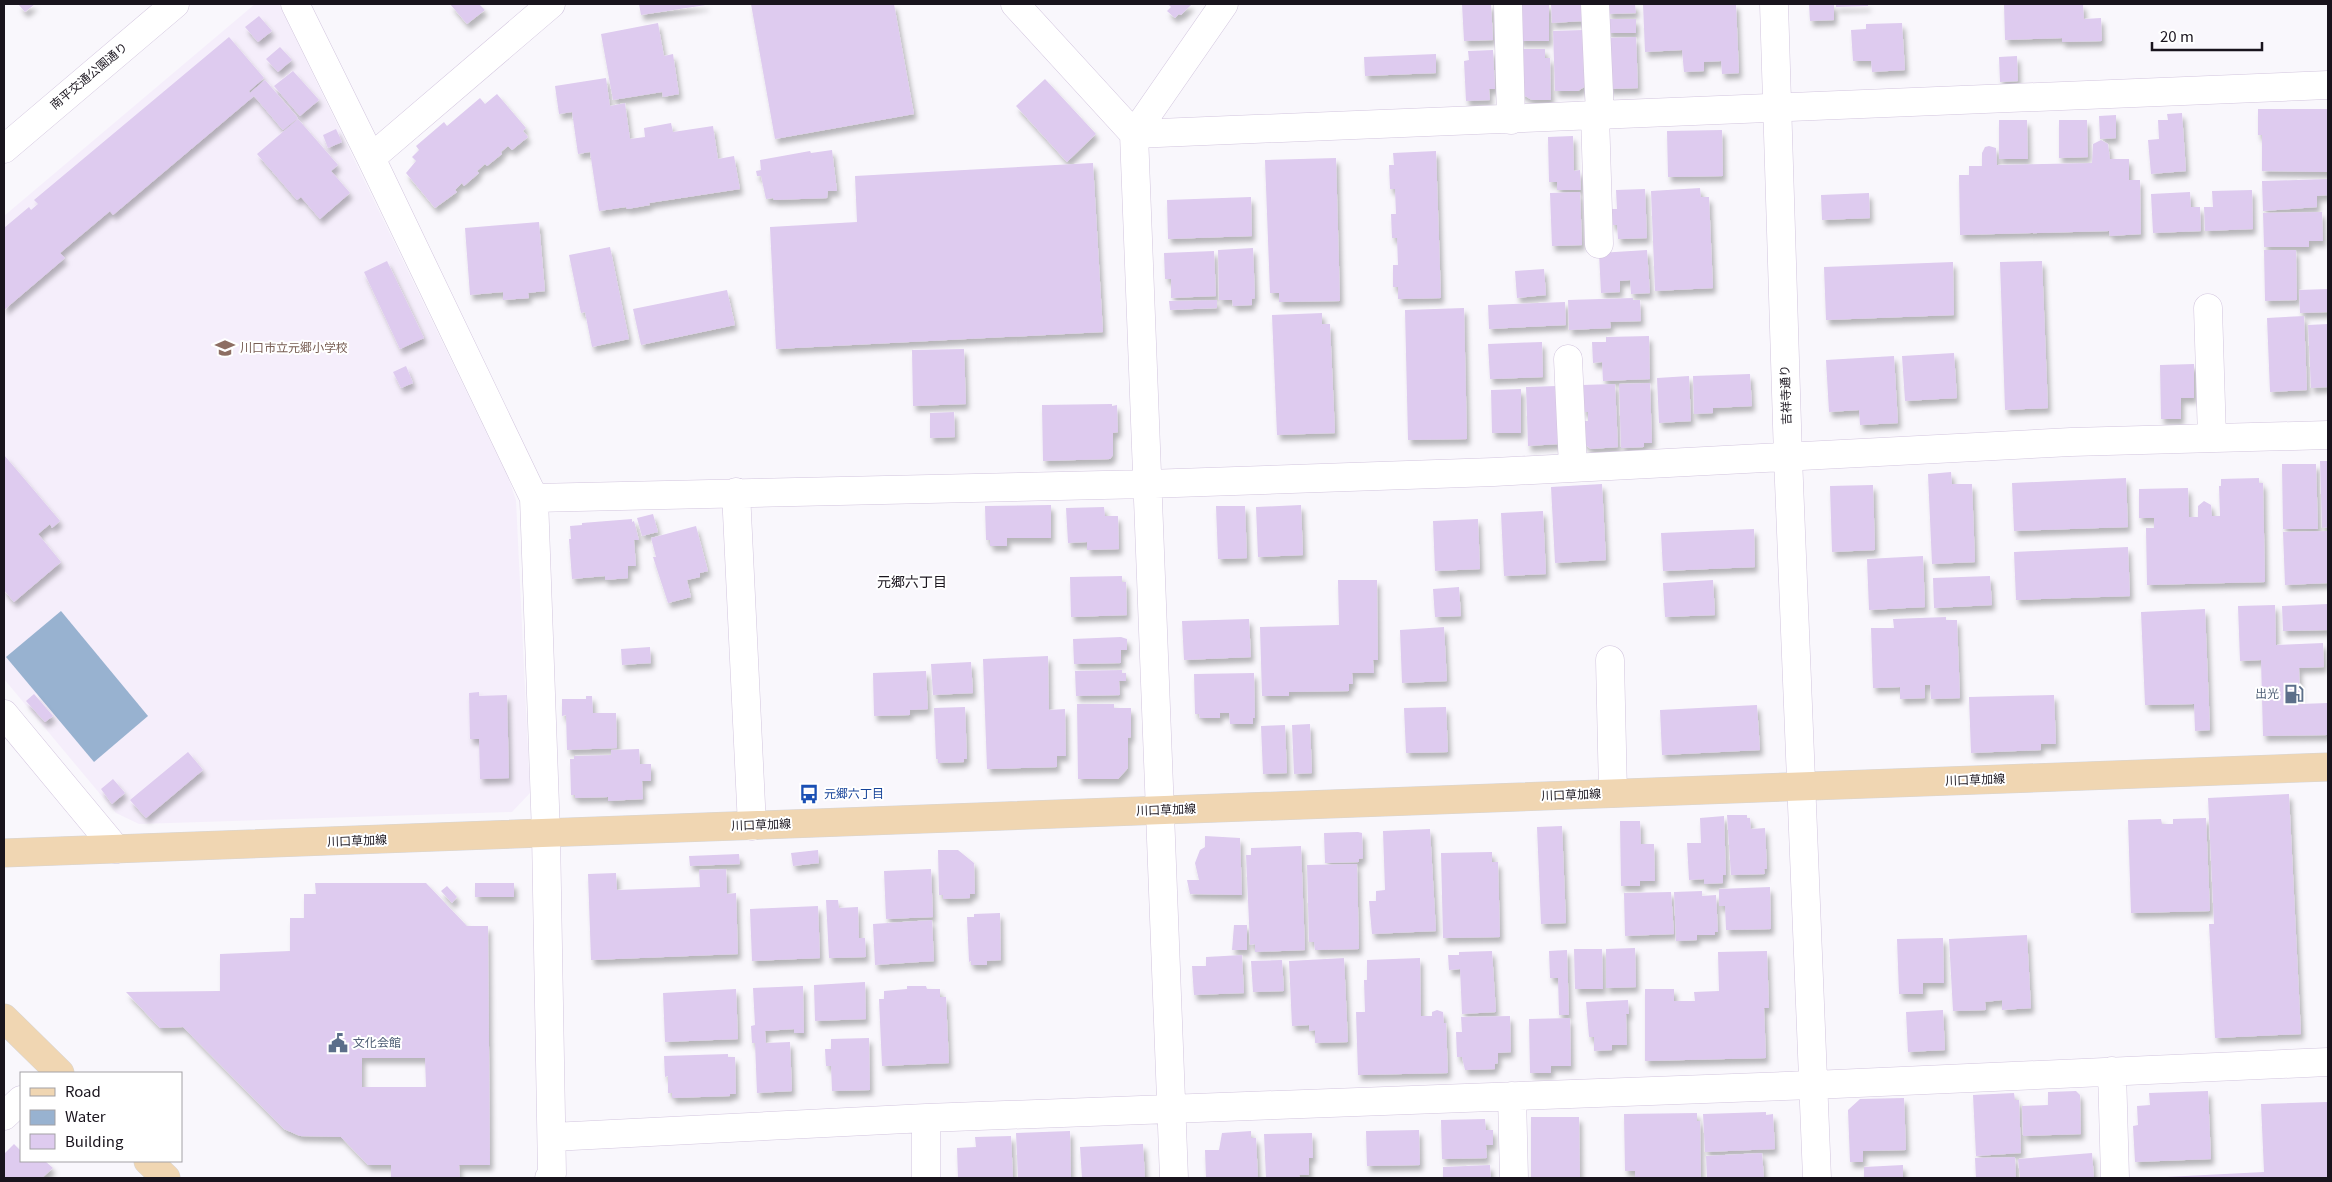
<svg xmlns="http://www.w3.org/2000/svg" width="2332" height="1182" viewBox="0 0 2332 1182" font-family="Georgia,'Noto Sans JP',serif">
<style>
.built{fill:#f5eefb}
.water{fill:#98b2d0}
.building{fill:#decbef;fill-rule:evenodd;filter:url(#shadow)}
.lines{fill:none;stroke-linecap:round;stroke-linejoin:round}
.minor-casing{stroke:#d2c5de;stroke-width:29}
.major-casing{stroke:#d6d5d6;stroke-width:29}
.minor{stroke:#fff;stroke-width:28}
.major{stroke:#f0d6b2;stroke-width:28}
.labels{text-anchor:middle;stroke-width:4;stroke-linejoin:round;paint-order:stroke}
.street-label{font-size:12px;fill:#19141d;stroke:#fff}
.education-label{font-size:12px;fill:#785e54;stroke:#fff;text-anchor:start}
.service-label{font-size:12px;fill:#4e5e75;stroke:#fff;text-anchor:end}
.transit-label{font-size:12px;fill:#164399;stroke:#fff;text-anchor:start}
.neighbourhood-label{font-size:14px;fill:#19141d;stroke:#fff}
</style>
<defs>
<filter id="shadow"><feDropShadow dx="3" dy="5.5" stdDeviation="2.5" flood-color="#0004"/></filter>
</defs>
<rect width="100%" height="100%" fill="#f9f7fc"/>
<path class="built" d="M255 4H279L509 480 516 500 530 793 512 812 139 824 116 813 4 679V216Z"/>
<path class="water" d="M61 611 148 716 94 762 6 657Z"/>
<path class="building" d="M18 4H35L25 12Z
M450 4H479L485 10 467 24Z
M639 4H706V5L641 15Z
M751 4H894L914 114 775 139Z
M1168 4H1192L1181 15 1179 14 1175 18 1167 11 1171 7Z
M1462 4H1491L1493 40 1464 41Z
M1519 4H1549V41H1519Z
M1551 4H1582L1583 21 1552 23Z
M1608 4H1635L1636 13 1608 14Z
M1643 4H1736L1739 73 1722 74 1721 61 1704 62V71L1684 72 1682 50 1645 52Z
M1809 4H1834V20L1810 21Z
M1836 4H1868V6L1836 7Z
M2004 4H2083L2084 19 2101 18 2102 41 2062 42V38L2005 40Z
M259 16 272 31 258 42 245 27Z
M1607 19H1636V33H1607Z
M658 23 664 56 673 54 679 94 663 97 662 92 613 100 601 34Z
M1902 23 1905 70 1872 72 1871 61H1853L1851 30 1866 29V24Z
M1583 30 1584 87 1578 91H1555L1553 31Z
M229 37 264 78 249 91 250 93 265 80 298 118 283 130 254 96 113 215 110 211 60 253 65 258 4 310V228L29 207 31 210 38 204 34 200Z
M1636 37 1638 88 1608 89 1606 38Z
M280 47 292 60 278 72 266 59Z
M1519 49H1545V58H1550L1551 100H1532L1520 93Z
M1493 50 1495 89H1489L1490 100 1466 101 1464 61 1469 60 1468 51Z
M1436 54V73L1365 76 1364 57Z
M2017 56 2018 81 2000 82 1999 57Z
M293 71 319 100 300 116 274 86Z
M606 78 610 106 625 103 630 139 645 137 644 128 671 123 673 132 713 126 718 159 734 156 740 189 649 203 650 205 627 209 626 207 599 211 590 152 578 154 572 112 559 114 555 86Z
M1045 79 1096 134 1067 162 1016 106Z
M497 94 526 128 523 131 528 137 512 150 508 146 501 152 502 154 487 166 485 164 477 171 479 173 464 186 462 183 455 190 457 192 435 208 406 173 416 161 412 157 419 150 416 146 444 122 447 126 480 98 485 104Z
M2258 109H2328V172L2262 171V135H2258Z
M2182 113 2186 171 2151 174 2148 140 2159 139 2158 120H2168L2167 114Z
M2116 115V138L2100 139 2099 116Z
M298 119 338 165 331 171 350 193 320 219 301 197 297 200 257 154Z
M1999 120H2027L2028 159H1999Z
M2059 120H2087L2088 157 2059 158Z
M336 129 342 142 328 148 323 135Z
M1722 130 1723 176 1668 177 1667 131Z
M1573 136 1574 171 1580 170 1581 190H1557V182H1549L1548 137Z
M2101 140 2108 144 2110 159H2129V180H2140L2141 234 2110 236 2109 231 1960 235 1959 175H1969V166H1982V153L1985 147 1989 146 1996 148 1997 165 2092 163 2093 144Z
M832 150 837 191H828L827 198 774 200 773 198 766 199 761 176H757L756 171 761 170 760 160 810 151 811 153Z
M1436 151 1441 298 1398 299V287H1393V265H1398L1397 238H1392L1391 214H1396L1395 189H1390L1389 165H1394L1393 153Z
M1336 158 1340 301 1279 302V293H1270L1265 160Z
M1093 163 1103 332 776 349 770 227 857 222 855 176Z
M2328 179V195L2317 196V207L2263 211 2262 181Z
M1700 188 1701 197H1709L1713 288 1655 291 1651 191Z
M1645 189 1647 238 1618 239 1617 225H1612L1611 209H1617L1616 190Z
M2252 190 2253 229 2205 231 2204 207H2213L2212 191Z
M1580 192 1582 245 1552 246 1550 193Z
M2190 192 2191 207H2200L2201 231 2153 233 2151 194Z
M1869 193 1870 218 1822 220 1821 195Z
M1251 197 1252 236 1168 239 1167 200Z
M2322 212 2323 241H2309V247H2264L2263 213Z
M539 222 545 291 528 293 529 298 503 300V292L470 295 465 228Z
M610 247 629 339 592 347 585 312 581 313 569 255Z
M1253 248 1255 298 1252 299V305L1233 306 1232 300H1219L1218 250Z
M1647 250 1650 293 1631 294 1630 280 1620 281V292L1601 293 1599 253Z
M2264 250H2296L2297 300 2265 301Z
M1214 251 1216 296 1171 298V279H1165L1164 253Z
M387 261 424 338 400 349 364 272Z
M2042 261 2048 408 2005 410 2000 262Z
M1953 262 1954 315 1826 320 1824 267Z
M1544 269 1546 295 1517 298 1515 271Z
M2328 289V312L2300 313 2299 290Z
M727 290 735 325 641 345 633 309Z
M1633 298V300H1640L1641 321 1610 322 1611 328 1569 330 1568 300Z
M1217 300V308L1170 310 1169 301Z
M1565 302 1566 325 1489 329 1488 305Z
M1464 308 1467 439 1408 440 1405 310Z
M1322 313V324H1330L1335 433 1277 435 1272 315Z
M2304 316 2307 390 2270 392 2267 318Z
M2328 324V387L2311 388 2308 325Z
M1649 336 1650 379 1603 381 1602 362 1593 363 1592 342H1606V337Z
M1542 342 1543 377 1490 379 1488 344Z
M964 349 966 404 913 406 912 350Z
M1954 353 1957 398 1905 401 1902 356Z
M1894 356 1898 423 1860 425 1859 410 1829 412 1826 360Z
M2194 364V398H2181V419H2161L2160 365Z
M406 366 413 383 401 388 393 372Z
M1750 374 1752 406 1713 408V413L1694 414 1693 376Z
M1689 376 1691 421 1659 423 1657 378Z
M1650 383 1652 443H1644V447L1621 448 1619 384Z
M1615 384 1618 447 1591 449 1583 443V421H1588V412H1583L1582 385Z
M1557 386 1559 444 1528 446 1526 387Z
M1521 389V433H1492L1491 390Z
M1112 404V406L1117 405 1118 432 1113 433V455L1110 459 1043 461 1042 405Z
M954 412 955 437 930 438V413Z
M4 455 60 521 52 528 50 524 38 534 61 562 14 602 4 590Z
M2320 461H2328V527L2322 528Z
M2282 464H2316L2318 529H2283Z
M1951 472 1952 484H1972L1975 562 1932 564 1928 474Z
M2126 478 2128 527 2014 531 2012 483Z
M2259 478V483H2263L2265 582 2147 585 2146 528H2154V518H2139V489L2188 488 2189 517H2198V506L2204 501 2211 505 2212 516H2220L2219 486H2221V479Z
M1602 484 1606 560 1555 563 1551 487Z
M1873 485 1875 550 1832 552 1830 486Z
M1051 505V538H1007V546H990V540H986L985 506Z
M1301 505 1303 555 1258 557 1256 507Z
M1216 506H1245L1247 558 1218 559Z
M1104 507 1105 516H1118L1119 549 1087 550V542L1068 543 1066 508Z
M1543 511 1546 574 1504 576 1501 513Z
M653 514 658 532 642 536 637 518Z
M632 519V522L634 521 639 540H634L636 566H628V578L605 580V576L572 579 569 539H571L570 526 582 525V523Z
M1478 519 1480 569 1435 571 1433 521Z
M696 526 708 571 700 573V577L687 580 691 597 668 603 653 557H656L651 538Z
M1754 529 1755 567 1663 571 1661 533Z
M2328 531V583L2285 585 2283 532Z
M2128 547 2130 596 2016 600 2014 552Z
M1923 556 1925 607 1869 610 1867 559Z
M1122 576V582H1126L1127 615 1071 617 1070 577Z
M1990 576 1992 605 1934 608 1933 578Z
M1338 580H1377L1378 660H1373L1374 673H1352L1353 684H1349V691L1289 692V696H1262L1260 627 1339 625Z
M1713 580 1715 615 1665 617 1663 583Z
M1459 587 1461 616 1435 617 1433 589Z
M2328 604V630L2283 631 2282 606Z
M2275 605 2276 645 2323 643 2324 667 2299 668 2300 704 2328 703V735L2263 736 2261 660 2240 661 2238 606Z
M2205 609 2210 730 2195 731 2194 704 2145 705 2141 612Z
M1946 617V620H1957L1960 698 1931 699 1930 685H1925V698L1900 699V687L1873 688 1871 628H1894L1893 619Z
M1249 619 1251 657 1184 660 1182 621Z
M1444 627 1447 681 1402 683 1400 630Z
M1121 637 1127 639V650H1121V663L1074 664 1073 639Z
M650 647 651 663 622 665 621 649Z
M1048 656 1049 710 1065 709 1066 756H1057V767L987 769 983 659Z
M971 662 973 693 933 695 931 664Z
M1122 670V673H1126V681H1119L1120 695 1076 696 1075 671Z
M926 671 928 709 910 710V715L874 716 873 673Z
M1254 673 1255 718H1253V724H1230L1229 713H1220V718H1200L1199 714H1195L1194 674Z
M479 692V696L507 695 509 778 480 779 479 739H470L469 693Z
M34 694 53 716 45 722 26 701Z
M2054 695 2056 744H2041V750L1971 753 1969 697Z
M586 696H592L593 713H616L617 748 567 750 566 715 562 716V699H586Z
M1077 704H1114V708H1131V737L1128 738V768L1118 779H1078Z
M1757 705 1760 750 1662 755 1660 710Z
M965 707 967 759H964V762L938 763V759H936L934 708Z
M1446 707 1448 752 1406 753 1404 708Z
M1310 724 1312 773 1294 774 1292 725Z
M1285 725 1287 773 1263 774 1261 726Z
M639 749 640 764H651V781H642L643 799 608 801V797L575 798V795H571L570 759H574V756L611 755V750Z
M188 752 203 770 146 818 130 800Z
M113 779 125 793 112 804 101 789Z
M2289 794 2301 1034 2215 1038 2209 924H2214L2208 798Z
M1727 815H1747V818H1750L1751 829 1765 828 1767 869H1764L1765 874 1731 875Z
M1724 816 1726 875H1723V883L1704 884V879L1689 880 1687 843H1701L1700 818Z
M2206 818 2210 911 2131 913 2128 820 2161 819 2162 824H2173V819Z
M1620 821H1640L1641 844H1654L1655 881H1640V886H1621Z
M1562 826 1566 923 1541 924 1537 827Z
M1430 829 1436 931 1372 934 1369 901H1376V891L1385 890 1383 831Z
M1358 832 1362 833 1363 858 1359 859V862L1325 863 1324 833Z
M1205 836 1240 838 1242 895 1190 894 1187 880H1199L1195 863 1200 850 1205 847Z
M1301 846 1305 950 1255 952V944L1250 945 1246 855H1251V848Z
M818 850 819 863 793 866 791 853Z
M938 850H958L974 863 975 894H970V898L943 899V895H939Z
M1492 852V862H1498L1500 937 1443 938 1441 853Z
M739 854 740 864 690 866 689 856Z
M1357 864 1359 949 1315 950 1314 942H1309L1307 865Z
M726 869 727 894 736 893 738 954 591 960 588 874 616 873 617 890 700 887 699 870Z
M931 869 933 917 886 919 884 871Z
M315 883H426L467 926H488L490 1165H459L460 1178H391V1165H368L341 1137 300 1136 284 1129 183 1027 160 1028 126 992 220 991V954L290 951V918H304V894H316ZM362 1058H425L426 1087H362Z
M475 883H514V897H475Z
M447 886 457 897 452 903 441 891Z
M1770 887 1771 929 1726 930 1725 906H1719V889Z
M1702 891V896L1716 895 1718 932H1715V935H1697V940L1676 941 1674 892Z
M1671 892 1674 934 1625 936 1624 893Z
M826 900H838L839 908 858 907 859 938H865L866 957 829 958Z
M818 906 820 958 752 961 750 909Z
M1000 913 1001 960 987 961V965H971V961L969 962 967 917H974V914Z
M932 920 934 961 875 965 873 924Z
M1234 925H1247V950H1232Z
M2027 935 2031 1008 2002 1010V1000L1985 1002 1986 1010 1953 1011 1949 939Z
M1943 938 1944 983H1923V994H1899L1897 939Z
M1635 948 1636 987 1606 988V949Z
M1574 949H1602L1603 989H1575Z
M1567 950 1569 1015H1559L1558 978H1550L1549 951Z
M1492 951 1496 1012 1462 1014 1460 969 1449 970 1448 955H1459V952Z
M1767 951 1769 1008H1764L1766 1058 1645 1061V989H1674V1001H1695L1694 992 1719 991 1718 952Z
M1242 955 1244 993 1194 995 1192 966H1206V957Z
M1344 958 1348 1042 1315 1043V1030L1309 1031V1025L1292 1026 1289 961Z
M1420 958 1421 1016H1432V1012L1437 1010 1443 1012 1444 1023H1446L1448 1073 1358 1075 1356 1012H1365L1364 980H1367V960Z
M1282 960 1284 991 1253 992 1251 961Z
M865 982 866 1019 815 1021 814 985Z
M803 986 804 1033H794V1029L765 1031 766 1043 790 1042 792 1091 757 1093 755 1043H752L751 1026 755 1025 753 988Z
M907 986H926L927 989H940V997H946L949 1063 882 1066 879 999H884V991L907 989Z
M736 989 738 1039 665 1042 663 993Z
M1628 1000 1629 1014H1626L1627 1045H1612V1050L1594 1051V1037H1589L1586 1002Z
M1943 1010 1945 1050 1908 1052 1906 1012Z
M1510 1016 1511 1052 1498 1053V1063L1495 1064V1069L1465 1070 1462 1057H1457L1456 1032H1462L1461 1017Z
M1570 1018 1571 1066H1551V1073H1530L1529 1019Z
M869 1038 870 1090 832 1091 831 1066H826L825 1049H831V1039Z
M728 1054V1057H735L736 1094H730V1096L672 1098V1093H668V1076L665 1077 664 1056Z
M2076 1091 2080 1095 2081 1134 2023 1136 2022 1106 2048 1105V1092Z
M2208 1091 2211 1159 2135 1162 2133 1126 2138 1125 2137 1106 2150 1105 2149 1093Z
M2014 1093 2015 1100H2019L2021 1153 1976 1156 1973 1095Z
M1904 1098 1906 1150 1863 1151V1162H1850L1848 1110 1860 1099Z
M2328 1102V1178H2146L2264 1172 2261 1104Z
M1766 1112V1115L1773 1114 1775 1149 1705 1152 1703 1114Z
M1697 1113V1121H1700L1701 1178H1635V1171H1625L1624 1114Z
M1531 1117H1579L1580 1178H1531Z
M1485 1119 1486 1130H1493V1145H1486L1487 1158 1442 1159 1441 1120Z
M1419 1130 1420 1165 1367 1166 1366 1131Z
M1070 1131 1071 1178H1018L1016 1133Z
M1251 1131V1138H1256L1258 1178H1206L1205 1150H1219L1222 1133Z
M1312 1133 1313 1158H1309V1175H1299L1300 1178H1266L1264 1134Z
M1011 1136 1013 1178H958L957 1148 976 1147 975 1137Z
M14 1144 21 1151V1161H45L53 1168 42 1178H4V1154Z
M1143 1144 1145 1178H1082L1080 1147Z
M1762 1153 1764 1178H1707L1706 1156Z
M2092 1153 2094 1178H2020L2018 1159Z
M2015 1157 2016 1178H1976L1975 1158Z
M1490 1165 1491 1178H1443V1167Z
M1903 1165V1178H1864V1167Z"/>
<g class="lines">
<defs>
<path id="minor" d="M295 4 371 158 534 498 546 834 552 1174 549 1178
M1015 4 1134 134 1174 1178
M1508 4 1511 120
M1595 4 1600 115
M1774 4 1788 457 1817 1178
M1595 115 1599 244
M1134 134 2328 85
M1134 134 1224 4
M4 149 175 4
M371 158 551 4
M2208 308 2212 438
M1568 359 1573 467
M736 492 752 826
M534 498 1147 484 1494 472 2071 442 2328 435
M1610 660 1613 793
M4 714 116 849
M2112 1071 2115 1178
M1512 1096 1514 1178
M4 1116 21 1100
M926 1118V1178
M552 1137 926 1118 1813 1085 2328 1062"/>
<path id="major" d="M4 853 2328 767
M4 1018 60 1073
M148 1161 166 1178"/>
</defs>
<use href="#minor" class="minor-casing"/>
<use href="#major" class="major-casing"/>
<use href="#minor" class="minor"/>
<use href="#major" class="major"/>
</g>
<defs>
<symbol id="school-bare" viewBox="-9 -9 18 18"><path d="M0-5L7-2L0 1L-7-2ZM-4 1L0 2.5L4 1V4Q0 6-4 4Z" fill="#8d6e63" stroke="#fff" stroke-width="2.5" paint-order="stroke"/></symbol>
<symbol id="fuel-bare" viewBox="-9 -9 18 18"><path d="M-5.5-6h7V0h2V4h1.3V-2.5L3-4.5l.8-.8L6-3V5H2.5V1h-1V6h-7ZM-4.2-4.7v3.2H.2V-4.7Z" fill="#5c6f8a" stroke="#fff" stroke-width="2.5" paint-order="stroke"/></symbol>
<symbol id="bus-bare" viewBox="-9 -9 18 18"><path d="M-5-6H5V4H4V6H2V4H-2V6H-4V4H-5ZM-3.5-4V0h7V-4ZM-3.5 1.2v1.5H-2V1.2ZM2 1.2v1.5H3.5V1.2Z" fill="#1a4fb4" stroke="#fff" stroke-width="2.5" paint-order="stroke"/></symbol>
<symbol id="civic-bare" viewBox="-9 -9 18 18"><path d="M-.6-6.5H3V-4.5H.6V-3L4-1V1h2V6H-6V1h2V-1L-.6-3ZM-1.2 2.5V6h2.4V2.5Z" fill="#5c6f8a" stroke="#fff" stroke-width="2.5" paint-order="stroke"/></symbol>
</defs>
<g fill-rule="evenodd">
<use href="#school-bare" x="211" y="334" width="28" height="28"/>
<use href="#fuel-bare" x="2280" y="680" width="28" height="28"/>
<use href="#bus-bare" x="795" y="780" width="28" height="28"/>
<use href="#civic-bare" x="324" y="1029" width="28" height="28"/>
</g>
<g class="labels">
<g class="street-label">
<text transform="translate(89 76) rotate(-40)" y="4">南平交通公園通り</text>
<text transform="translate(1786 395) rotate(-92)" y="4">吉祥寺通り</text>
<text transform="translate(1975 780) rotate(-2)" y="4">川口草加線</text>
<text transform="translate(1571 795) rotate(-2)" y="4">川口草加線</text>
<text transform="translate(1166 810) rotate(-2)" y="4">川口草加線</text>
<text transform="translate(761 825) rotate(-2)" y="4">川口草加線</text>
<text transform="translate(357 841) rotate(-2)" y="4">川口草加線</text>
</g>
<g class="education-label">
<text x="240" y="352">川口市立元郷小学校</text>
</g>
<g class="service-label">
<text x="2279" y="698">出光</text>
<text x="353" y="1047" text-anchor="start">文化会館</text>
</g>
<g class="transit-label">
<text x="824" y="798">元郷六丁目</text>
</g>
<g class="neighbourhood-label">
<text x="912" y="587">元郷六丁目</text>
</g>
</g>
<rect width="2332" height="1182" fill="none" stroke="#19141d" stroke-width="10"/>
<rect x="20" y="1072" width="162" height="90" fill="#ffffff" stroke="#a3a1a5"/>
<rect x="30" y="1088" width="25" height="8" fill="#f0d6b2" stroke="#a3a1a5"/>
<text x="65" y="1097" font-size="15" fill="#19141d">Road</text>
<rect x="30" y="1110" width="25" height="15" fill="#98b2d0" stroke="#a3a1a5"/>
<text x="65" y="1122" font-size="15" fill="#19141d">Water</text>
<rect x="30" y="1134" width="25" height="15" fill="#decbef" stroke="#a3a1a5"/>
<text x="65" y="1147" font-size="15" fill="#19141d">Building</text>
<path d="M2152 42v8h110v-8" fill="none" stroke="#19141d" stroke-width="2.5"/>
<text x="2160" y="42" font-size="15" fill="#19141d" stroke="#ffffff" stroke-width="4" paint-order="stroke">20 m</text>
</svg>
